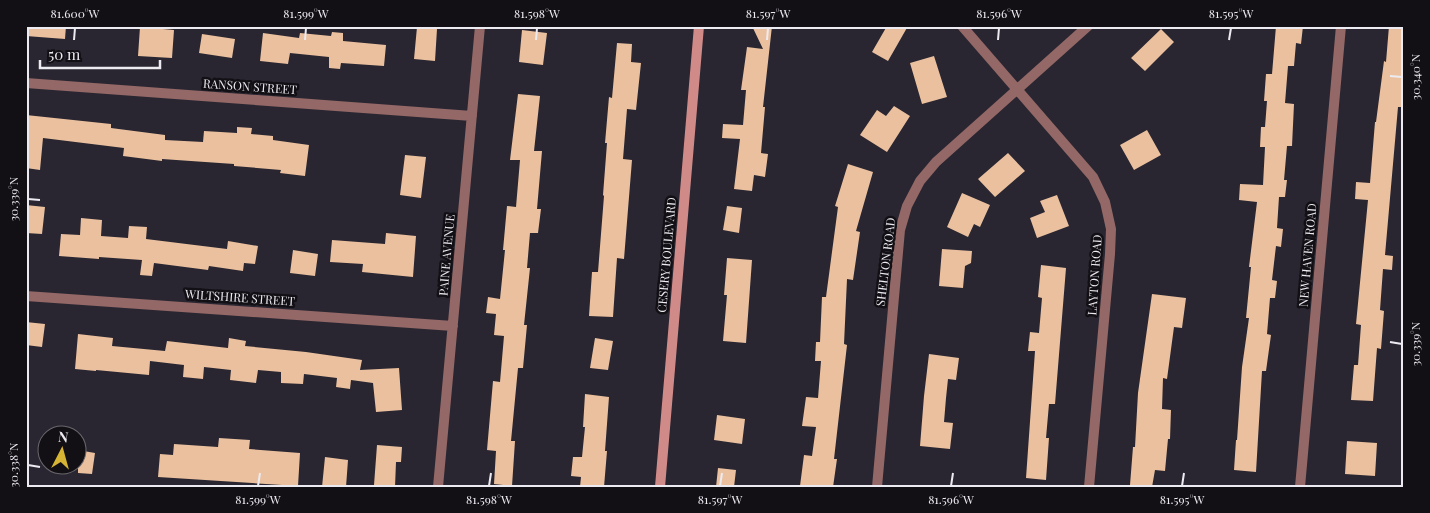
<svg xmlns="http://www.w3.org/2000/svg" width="1430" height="513" viewBox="0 0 1430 513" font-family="'Playfair Display',serif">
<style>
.building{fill:#eac09f}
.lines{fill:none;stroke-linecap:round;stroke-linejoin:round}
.street{stroke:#936866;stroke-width:10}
.secondary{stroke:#d08b89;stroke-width:10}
.ticks{fill:none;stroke:#edebf2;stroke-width:2}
.labels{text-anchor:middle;stroke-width:5;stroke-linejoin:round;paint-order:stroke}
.street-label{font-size:12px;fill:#edebf2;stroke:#121015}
.neatline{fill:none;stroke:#edebf2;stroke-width:2}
.ticks-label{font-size:12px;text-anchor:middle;fill:#edebf2}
</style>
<rect width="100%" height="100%" fill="#292631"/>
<path class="building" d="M26 26H66L65 39 26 36Z
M752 26H772L763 107H765L761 153 768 154 765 177 754 175 752 191 734 189 740 139 722 138 723 124 743 125 746 90H741L747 47 763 49Z
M887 26H908L888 61 872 52Z
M1276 26H1303L1301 44 1296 43 1294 66H1288L1285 103 1294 104 1292 146H1287L1284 180H1287L1285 197H1279L1277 228 1283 229 1281 247 1276 246 1272 280 1277 281 1275 298H1270L1267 334 1271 335 1266 371H1262L1256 472 1234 470 1236 440H1237L1242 367 1249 318H1246L1251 267H1249L1257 202 1239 200 1240 184 1263 185 1265 147H1260L1261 127H1265L1267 101H1264L1266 74H1272Z
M1389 26H1404V90L1402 107H1398L1385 255 1393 256 1392 270 1383 269 1380 310 1384 311 1381 349 1377 348 1373 401 1351 400 1354 365H1358L1361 325 1356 324 1368 200 1355 199 1356 182 1370 183 1375 122H1376L1384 61 1386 62Z
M140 27 174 30 172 58 138 56Z
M417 27 437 29 435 61 414 59Z
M1161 29 1174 42 1145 71 1131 58Z
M522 30 547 33 543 65 519 62Z
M332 32 343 33V41L386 45 384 66 341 63 340 69 329 68V57L290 53 288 64 260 61 263 33 299 38 300 33 331 36Z
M202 34 235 39 232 58 199 53Z
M617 43 632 44 631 62 641 63 636 110 627 109 623 159 632 160 624 259 617 258 613 317 589 316 592 272H598L604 196 603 195 607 143H605L609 97 612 98Z
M934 56 947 97 922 104 910 63Z
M518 94 540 96 534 151H542L537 209H541L538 233H530L527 268H530L524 325H527L523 368H518L511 441H515L512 486 494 484 496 451 487 450 493 381 500 382 504 336 494 335 496 314 486 313 488 297 500 299 505 250H503L507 206 516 207 520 160H510Z
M894 106 910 116 887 152 860 135 877 110 886 116Z
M26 115 111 124V128L165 135V140L203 142 204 131 237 133V127L252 128 251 134 273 136V140L309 145 305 176 280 173 281 170 234 166V164L162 159V161L123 156 124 148 43 138 40 170 26 168Z
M1147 130 1161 155 1134 170 1120 145Z
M1008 153 1025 171 995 197 978 179Z
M405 155 426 157 421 198 400 195Z
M848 164 873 172 856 231 860 232 853 280 847 279 844 344 847 345 834 459H837L833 487 800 486 804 455 812 456 816 427 802 426 806 397 818 398 821 361H815L816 342H820L822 297H826L838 207 835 206Z
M962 193 990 205 980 227 974 224 968 237 947 227Z
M1057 195 1069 226 1037 238 1030 218 1045 212 1040 201Z
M26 205 45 207 42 234 26 233Z
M727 206 742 208 739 233 723 230Z
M81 218 102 220 101 236 128 238 129 226 147 227 146 239 227 249 228 241 258 246 255 264 244 263 243 271 209 266 208 270 154 263 152 276 140 275 142 260 99 257V259L59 256 61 234 80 235Z
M386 233 416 236 413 277 362 272 363 264 330 262 332 240 385 244Z
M942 249 972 251 971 263 965 266 963 288 939 286Z
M293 250 318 254 315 276 290 273Z
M727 258 752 260 746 343 723 341 727 295H724Z
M1041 265 1066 268 1055 404H1049L1046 438H1049L1046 480 1026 478 1035 351H1028L1030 332 1039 333 1042 298 1038 297Z
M1152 294 1186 298 1182 328 1174 327 1167 379 1163 378 1162 409 1171 410 1170 439H1168L1165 471 1155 470 1152 487H1146L1130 485 1133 447H1135L1138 393Z
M26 322 45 324 42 347 26 345Z
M78 334 113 338 112 346 165 351 167 341 228 348 229 338 246 341 245 346 306 352 362 360 360 370 399 368 402 410 376 412 373 383 351 380 350 389 336 387 337 378 304 374 303 384 281 383V372L258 370 256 383 230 380 231 370 204 367 203 379 183 377 184 365 150 361 149 375 96 370V371L75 369Z
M595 338 613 341 608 370 590 368Z
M929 354 959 358 956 380 948 379 946 398 944 422 953 423 950 449 920 446 924 396Z
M585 394 609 397 605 451H607L604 487H580L581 477 571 476 573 457H582L585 427H583Z
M717 415 745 419 742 444 714 440Z
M219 438 250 440 249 449 300 453 298 486 158 477 160 454 173 455 174 444 218 447Z
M1347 441 1377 443 1375 476 1345 474Z
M377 445 402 447 401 462H396L395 487 374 485Z
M78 450 95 453 92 474 78 473Z
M325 457 348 460 346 487H322Z
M718 468 736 470 734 487H716Z"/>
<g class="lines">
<path class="street" d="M962 26 1093 177 1105 202 1111 229 1110 254 1089 487
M26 83 472 116
M26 296 453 326
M438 487 480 26
M877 487 900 230 907 206 920 181 936 162 1088 26
M1300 487 1341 26"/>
<path class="secondary" d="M660 487 699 26"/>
</g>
<path class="ticks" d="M74 40 75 28M305 40 306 28M536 40 537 28M767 40 768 28M998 40 999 28M1229 40 1231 28M1390 76 1402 77M28 199 40 200M1390 342 1402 344M28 465 40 467M258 486 260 473M489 486 491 473M720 486 722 473M951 486 953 473M1182 486 1184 473"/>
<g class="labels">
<g class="street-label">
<text transform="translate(250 87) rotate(4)" y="4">RANSON STREET</text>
<text transform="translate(447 255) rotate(-85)" y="4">PAINE AVENUE</text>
<text transform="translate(667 255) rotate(-85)" y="4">CESERY BOULEVARD</text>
<text transform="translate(1308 255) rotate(-85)" y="4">NEW HAVEN ROAD</text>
<text transform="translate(886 262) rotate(-83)" y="4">SHELTON ROAD</text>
<text transform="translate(1095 275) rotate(-86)" y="4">LAYTON ROAD</text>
<text transform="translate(240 298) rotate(4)" y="4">WILTSHIRE STREET</text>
</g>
</g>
<rect width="1430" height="513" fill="none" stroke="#121015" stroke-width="55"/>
<g transform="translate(62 450) rotate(6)"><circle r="24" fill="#121015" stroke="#6a686d"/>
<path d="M0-4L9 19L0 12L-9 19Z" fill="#d7b434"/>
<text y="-8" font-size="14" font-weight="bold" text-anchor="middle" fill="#edebf2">N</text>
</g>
<path d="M40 60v8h120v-8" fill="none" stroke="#edebf2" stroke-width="2.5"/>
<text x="48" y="60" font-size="15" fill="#edebf2" stroke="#121015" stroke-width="4" paint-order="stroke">50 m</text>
<rect x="28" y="28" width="1374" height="458" class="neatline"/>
<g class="ticks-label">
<text x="75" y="18">81.600°W</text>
<text x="306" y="18">81.599°W</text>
<text x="537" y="18">81.598°W</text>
<text x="768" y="18">81.597°W</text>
<text x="999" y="18">81.596°W</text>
<text x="1231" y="18">81.595°W</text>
<text transform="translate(1416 77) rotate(-90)" y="4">30.340°N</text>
<text transform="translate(14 199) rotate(-90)" y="4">30.339°N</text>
<text transform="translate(1416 344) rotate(-90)" y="4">30.339°N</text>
<text transform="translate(14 465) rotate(-90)" y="4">30.338°N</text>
<text x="258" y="504">81.599°W</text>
<text x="489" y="504">81.598°W</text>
<text x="720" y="504">81.597°W</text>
<text x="951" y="504">81.596°W</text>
<text x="1182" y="504">81.595°W</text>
</g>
</svg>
